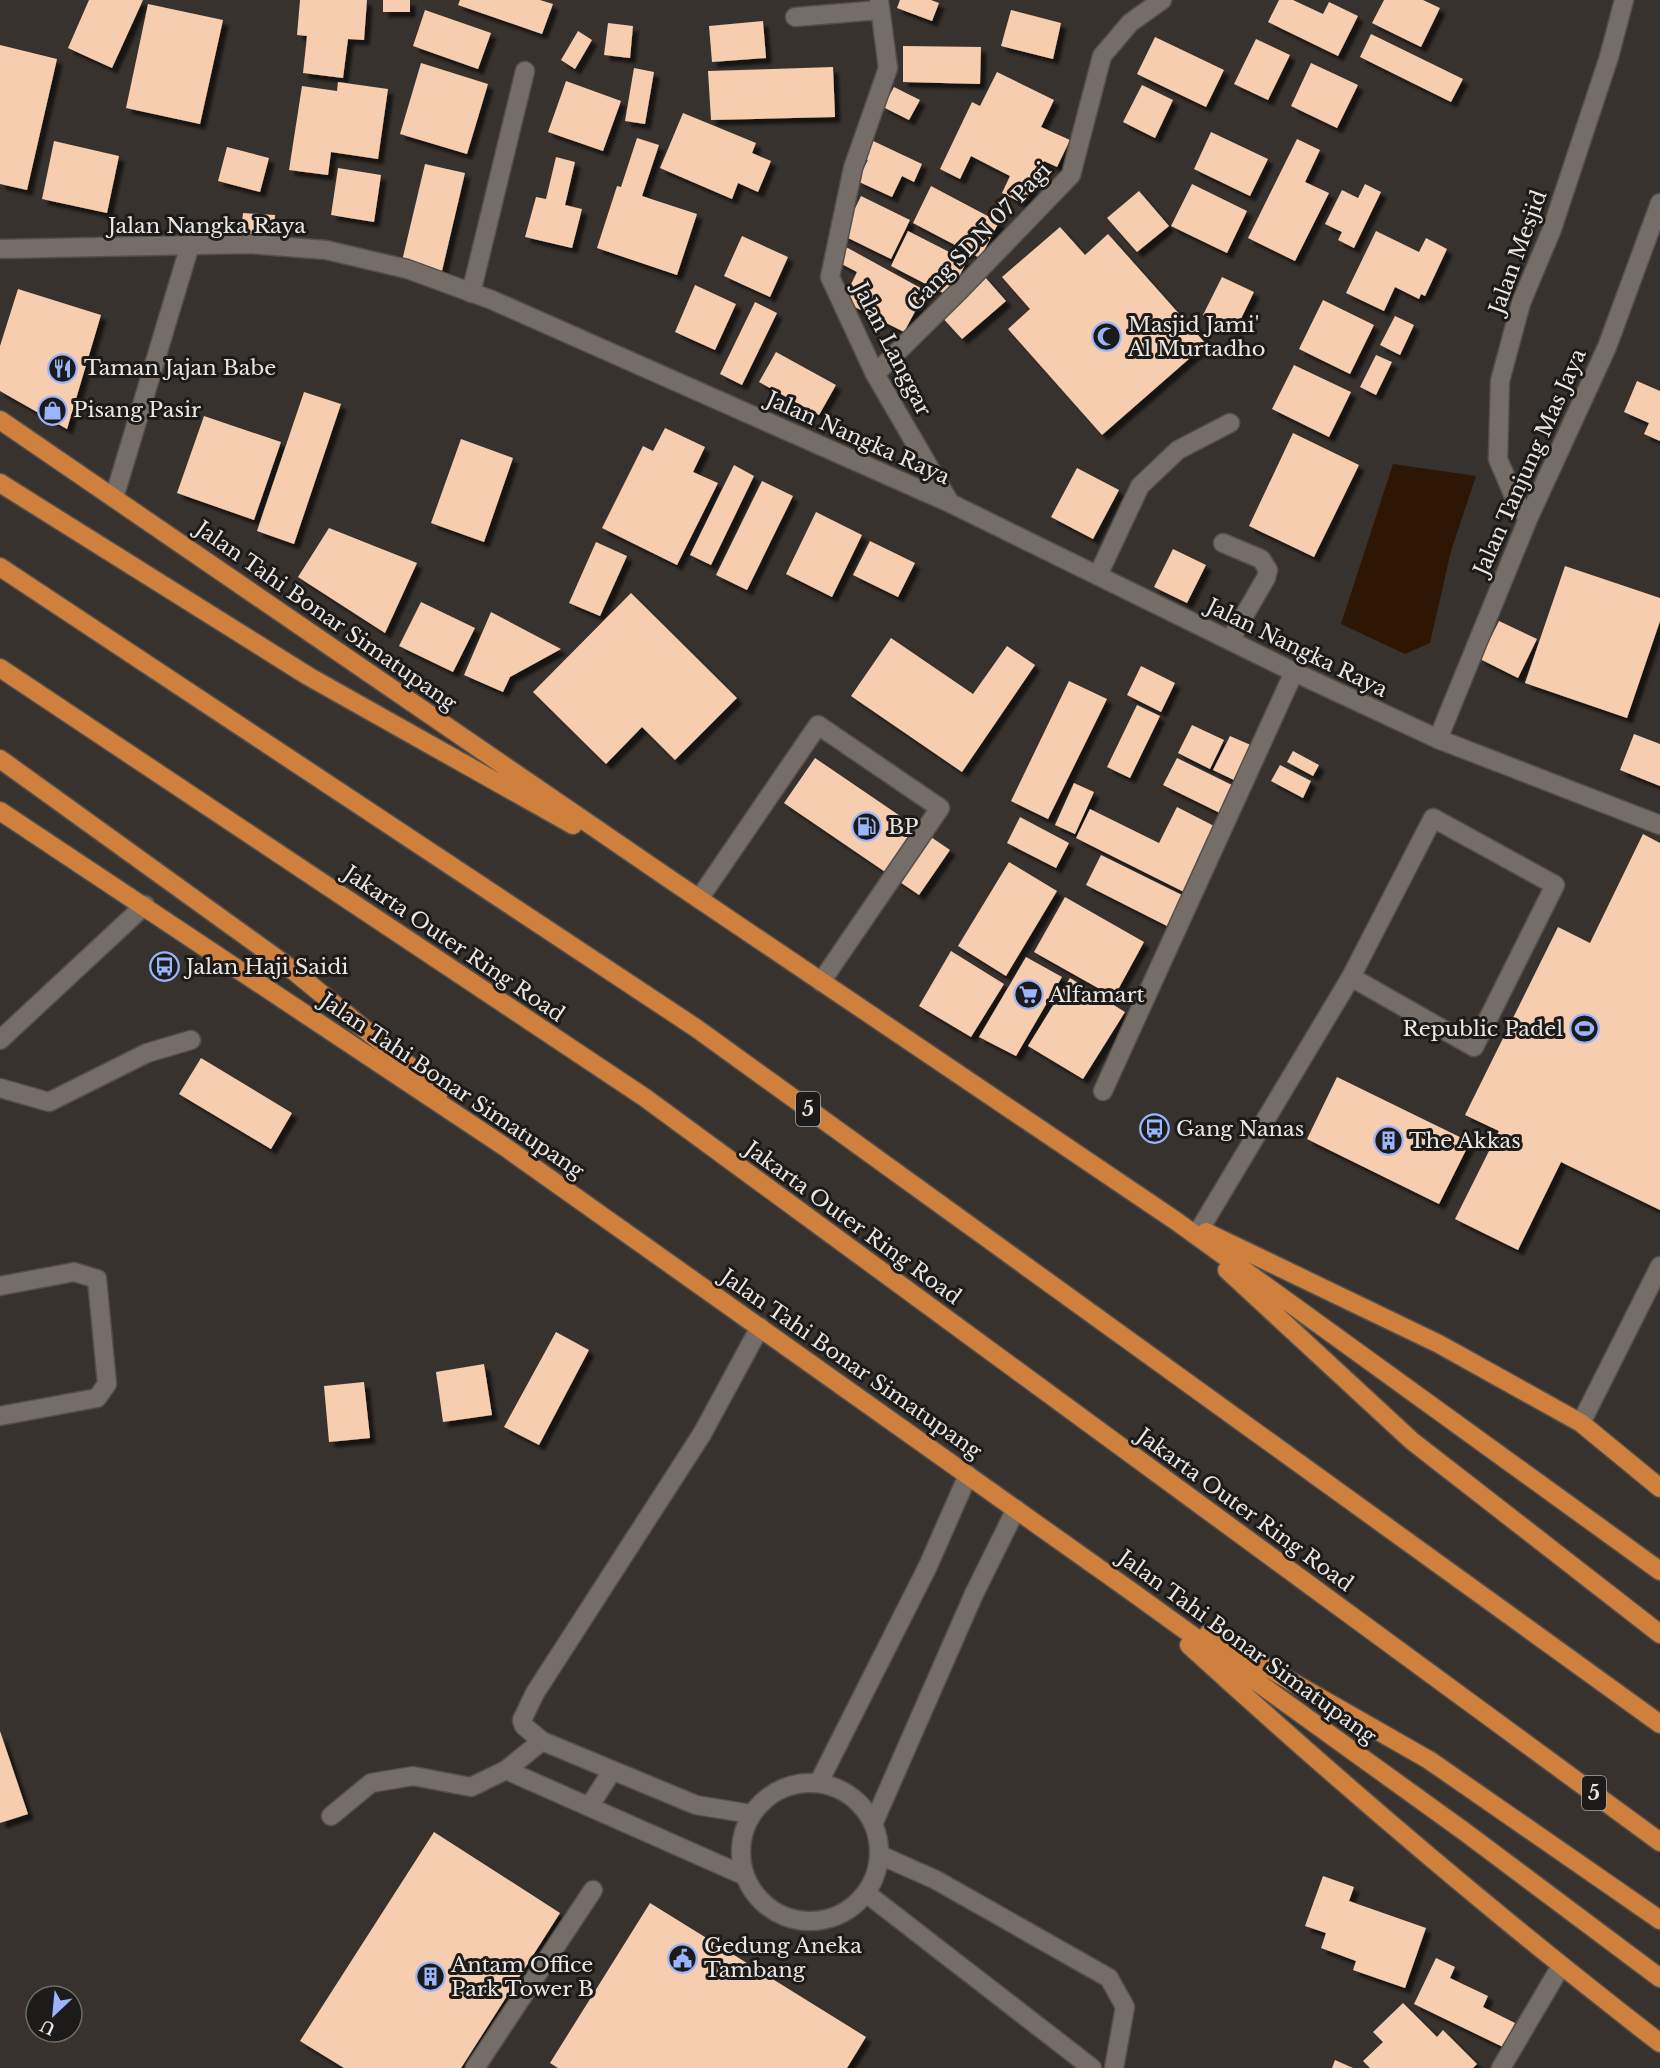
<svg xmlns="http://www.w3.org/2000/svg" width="1660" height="2068" viewBox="0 0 1660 2068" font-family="'Libre Baskerville',serif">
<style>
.water{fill:#2d1603}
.building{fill:#f6cdae;filter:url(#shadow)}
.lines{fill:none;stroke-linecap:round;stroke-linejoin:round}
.lane-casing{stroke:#554f4b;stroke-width:21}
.street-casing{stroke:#554f4b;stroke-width:21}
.secondary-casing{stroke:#554f4b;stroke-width:21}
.highway-casing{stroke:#554f4b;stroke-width:21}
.lane{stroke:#746d68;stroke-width:18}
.street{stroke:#746d68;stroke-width:18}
.secondary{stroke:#746d68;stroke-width:18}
.highway{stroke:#cf803c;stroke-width:18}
.labels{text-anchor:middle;stroke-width:6;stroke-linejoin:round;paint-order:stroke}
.shield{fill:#1d1b19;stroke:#aca9a6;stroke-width:1.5}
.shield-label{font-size:20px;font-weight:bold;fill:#eae6e3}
.street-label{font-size:21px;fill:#eae6e3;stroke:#1d1b19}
.poi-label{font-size:21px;fill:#eae6e3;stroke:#1d1b19;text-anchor:start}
</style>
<defs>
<filter id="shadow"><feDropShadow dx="5.5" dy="5.5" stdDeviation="1.5" flood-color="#0009"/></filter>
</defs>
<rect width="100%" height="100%" fill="#38322e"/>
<path class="water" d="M1393 464 1476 476 1451 551 1430 643 1405 654 1341 624Z"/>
<path class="building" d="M89 0H143L112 68 68 48Z
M300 0H367L364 40 348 39 343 78 303 73 307 36 297 35Z
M383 0H410V12H383Z
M460 0H540L553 4 542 34 458 5Z
M900 0H931L939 3 932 21 897 8Z
M1279 0H1293L1323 14 1329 2 1358 16 1338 56 1268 22Z
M1384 0H1423L1440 8 1421 47 1372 23Z
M148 4 223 20 200 124 126 108Z
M425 10 491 33 478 69 413 46Z
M1011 10 1061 23 1053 59 1001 46Z
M763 21 766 58 712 62 709 26Z
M608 23 633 26 630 58 604 55Z
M578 31 592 40 575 69 561 60Z
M1371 34 1463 79 1451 102 1360 57Z
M1155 37 1224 70 1206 107 1137 74Z
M1256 39 1290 55 1268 100 1234 84Z
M0 45 57 59 27 190 0 184Z
M903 46 981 47 980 84 903 82Z
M421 63 488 84 467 154 400 134Z
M1311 63 1358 85 1337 128 1291 106Z
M833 67 835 117 711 120 708 71Z
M634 68 654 72 645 124 625 121Z
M997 72 1054 100 1041 127 1070 140 1057 167 1044 161 1024 204 1002 193 1010 176 971 156 960 179 940 169 972 102 980 106Z
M566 81 621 101 603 151 548 132Z
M338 82 388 89 378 159 331 152 328 175 289 170 302 86 337 91Z
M1142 85 1173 100 1155 138 1123 122Z
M894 87 920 100 909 120 883 107Z
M683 113 756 143 752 153 771 161 758 192 738 183 732 199 660 168Z
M1211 132 1268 159 1250 196 1194 169Z
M637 138 659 145 642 196 697 214 677 275 597 248 617 186 621 187Z
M869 139 922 164 914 182 902 176 892 197 857 181 868 160 860 156Z
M1297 139 1320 150 1305 182 1329 193 1295 261 1248 238Z
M54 141 119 156 107 213 42 199Z
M227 147 269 158 260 192 218 181Z
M556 157 575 162 565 205 582 209 572 248 525 237 536 197 546 199Z
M425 164 465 173 442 271 402 261Z
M338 168 381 175 374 222 331 215Z
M1192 184 1247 211 1227 253 1171 226Z
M1365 184 1381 192 1354 248 1338 240 1342 232 1325 224 1342 190 1358 198Z
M931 186 999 222 980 258 913 223Z
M1139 191 1169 226 1137 252 1107 218Z
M861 196 910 220 891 259 842 235Z
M243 213 275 215 273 244 240 242Z
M1060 227 1085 255 1108 234 1206 344 1102 435 1008 329 1030 309 1002 277Z
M908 231 967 261 949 296 891 266Z
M1376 231 1419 252 1426 238 1447 249 1425 296 1421 294 1419 299 1395 287 1384 311 1346 293Z
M742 236 788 257 770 297 724 276Z
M846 247 926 291 904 332 843 301 857 272 838 262Z
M984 276 1006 301 962 339 940 315Z
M1222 277 1254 292 1235 331 1203 315Z
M695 285 736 304 715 350 675 332Z
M18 289 101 315 67 429 0 391V346Z
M1323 300 1374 325 1350 374 1299 349Z
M755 302 777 313 742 385 720 374Z
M1395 316 1414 325 1400 355 1380 345Z
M776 352 836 385 819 415 759 382Z
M1376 355 1392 362 1376 395 1360 387Z
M1294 365 1351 392 1329 437 1272 409Z
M1637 381 1660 391V441L1644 434 1649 423 1624 412Z
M304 392 341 404 294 544 257 531Z
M204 416 281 442 254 520 177 493Z
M665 428 705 447 693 472 718 483 677 565 602 528 643 446 653 451Z
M1293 433 1359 465 1314 557 1249 526Z
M461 439 513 458 484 542 431 523Z
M734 465 754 476 711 565 690 555Z
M1077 468 1119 490 1093 539 1051 517Z
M762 481 793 496 747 590 716 575Z
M816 512 862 535 832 597 786 574Z
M329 528 417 563 385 633 298 577Z
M870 541 915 563 898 597 853 575Z
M596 542 627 556 600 616 569 603Z
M1173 549 1206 565 1187 603 1154 587Z
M1565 566 1660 598V621L1627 718 1525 683Z
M631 593 737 698 675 760 642 727 606 764 533 692Z
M421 602 475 628 453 672 399 646Z
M491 612 561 649 510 677 503 692 464 675Z
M1499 621 1537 639 1518 678 1480 659Z
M891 638 973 694 1007 646 1035 665 962 772 851 696Z
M1141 666 1175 683 1161 712 1127 695Z
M1069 681 1107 699 1048 819 1011 801Z
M1137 705 1160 716 1130 778 1107 767Z
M1192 725 1224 740 1210 769 1178 753Z
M1634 734 1660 744V786L1620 770Z
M1230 736 1253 746 1236 781 1213 770Z
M1293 751 1319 765 1313 776 1287 762Z
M815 758 950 850 919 895 784 803Z
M1177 758 1238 788 1224 815 1163 785Z
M1280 765 1311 781 1303 798 1271 781Z
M1074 783 1094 792 1075 834 1055 825Z
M1177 807 1218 828 1186 893 1076 838 1090 809 1159 843Z
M1020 817 1069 843 1056 868 1007 843Z
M1643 834 1660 843V1210L1561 1162 1518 1250 1455 1219 1499 1131 1465 1115 1558 927 1590 943Z
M1101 855 1182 895 1167 926 1086 885Z
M1009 862 1057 891 1006 976 958 946Z
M1065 897 1144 942 1114 997 1034 952Z
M951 951 1004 984 971 1037 919 1006Z
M1026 957 1062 977 1016 1056 979 1037Z
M1070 978 1125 1012 1083 1079 1028 1046Z
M201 1058 292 1113 271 1149 179 1094Z
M1337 1077 1470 1142 1439 1204 1307 1139Z
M556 1332 589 1350 539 1445 504 1427Z
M484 1364 492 1415 443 1422 436 1372Z
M364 1382 370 1438 329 1442 324 1386Z
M0 1731 28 1814 0 1823Z
M434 1832 560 1913 461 2068H344L300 2041Z
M1323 1876 1354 1887 1349 1901 1426 1928 1405 1988 1353 1970 1356 1961 1321 1948 1326 1933 1305 1926Z
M650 1903 866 2037 847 2068H558L550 2063Z
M1436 1958 1455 1967 1450 1978 1488 1996 1483 2007 1515 2023 1503 2047 1414 2004Z
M1403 2003 1437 2037 1443 2030 1477 2064 1473 2068H1370L1363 2061 1383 2042 1373 2032Z
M1335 2060 1353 2068H1332Z"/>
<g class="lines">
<defs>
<path id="lane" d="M114 498 190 245
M1223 543 1261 559 1268 570 1266 578 1230 640
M699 899 818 725 940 808 821 982
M0 1088 49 1102 147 1053 191 1040
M1200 1229 1351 977 1433 818 1555 885 1474 1047 1351 977
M0 1286 74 1272 97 1279 107 1384 97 1398 0 1416
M506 1770 743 1875
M819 1782 928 1566 968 1475
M741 1852a69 69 0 1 1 138 0a69 69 0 1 1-138 0Z
M589 1807 612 1771
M751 1814 696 1805 542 1741 524 1726 522 1720 535 1693 702 1434 760 1327
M331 1816 371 1783 413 1776 471 1787 506 1770 542 1741
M874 1822 974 1594 1016 1509
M880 1855 936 1880 1109 1978 1125 2007 1114 2068
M866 1893 1092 2068
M475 2068 593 1890"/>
<path id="street" d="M879 0 888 68 853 168 830 277 875 374 950 503
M795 17 880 10
M471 293 525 71
M875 374 961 289 1071 175 1102 56 1130 23 1162 0
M1528 519 1516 501 1498 459 1500 381 1521 303 1552 229 1609 57 1624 0
M1098 575 1140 486 1178 450 1230 423
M1438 739 1528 519 1607 347 1660 203
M0 1040 145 905
M1103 1091 1294 672
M1581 1423 1660 1266
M1501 2068 1561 1966"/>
<path id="secondary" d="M0 249 249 244 326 250 407 269 492 300 950 503 1294 672 1438 739 1660 825"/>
<path id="highway" d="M0 420 668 878 1176 1221 1660 1571
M0 483 308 676 573 825
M0 567 696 1028 1660 1724
M0 668 644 1097 1660 1842
M0 759 290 968 440 1091
M0 811 505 1147 1128 1589 1465 1832 1660 1978
M1206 1232 1439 1344 1581 1423 1660 1488
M1227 1270 1412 1441 1660 1634
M1208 1634 1429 1760 1660 1920
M1189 1645C1341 1784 1497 1917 1660 2043"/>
</defs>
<use href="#lane" class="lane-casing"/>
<use href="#street" class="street-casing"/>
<use href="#secondary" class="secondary-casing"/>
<use href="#highway" class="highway-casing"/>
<use href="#lane" class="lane"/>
<use href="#street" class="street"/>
<use href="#secondary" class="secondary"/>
<use href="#highway" class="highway"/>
</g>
<defs>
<symbol id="mosque-ring" viewBox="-11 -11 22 22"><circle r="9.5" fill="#1d1b19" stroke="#9ab5fd" stroke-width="1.5"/><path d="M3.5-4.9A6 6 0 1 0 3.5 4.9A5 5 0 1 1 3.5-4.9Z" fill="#9ab5fd"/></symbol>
<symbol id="restaurant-ring" viewBox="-11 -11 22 22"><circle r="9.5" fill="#1d1b19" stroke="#9ab5fd" stroke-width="1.5"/><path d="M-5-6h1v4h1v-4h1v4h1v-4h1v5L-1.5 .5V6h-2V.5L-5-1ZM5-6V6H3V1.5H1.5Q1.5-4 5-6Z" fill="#9ab5fd"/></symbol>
<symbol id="shop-ring" viewBox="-11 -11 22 22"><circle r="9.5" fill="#1d1b19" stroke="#9ab5fd" stroke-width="1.5"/><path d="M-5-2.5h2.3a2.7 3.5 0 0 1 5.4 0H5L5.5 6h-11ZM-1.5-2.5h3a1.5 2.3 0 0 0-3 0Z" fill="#9ab5fd"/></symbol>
<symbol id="fuel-ring" viewBox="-11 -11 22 22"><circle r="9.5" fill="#1d1b19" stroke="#9ab5fd" stroke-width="1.5"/><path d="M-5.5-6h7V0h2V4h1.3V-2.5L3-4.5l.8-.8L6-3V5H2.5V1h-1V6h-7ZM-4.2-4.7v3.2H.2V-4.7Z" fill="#9ab5fd"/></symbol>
<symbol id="bus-ring" viewBox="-11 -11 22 22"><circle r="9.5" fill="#1d1b19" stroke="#9ab5fd" stroke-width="1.5"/><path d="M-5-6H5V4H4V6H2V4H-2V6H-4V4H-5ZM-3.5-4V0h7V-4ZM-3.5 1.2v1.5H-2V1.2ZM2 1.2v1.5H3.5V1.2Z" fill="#9ab5fd"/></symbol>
<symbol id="supermarket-ring" viewBox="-11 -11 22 22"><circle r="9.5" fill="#1d1b19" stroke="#9ab5fd" stroke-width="1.5"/><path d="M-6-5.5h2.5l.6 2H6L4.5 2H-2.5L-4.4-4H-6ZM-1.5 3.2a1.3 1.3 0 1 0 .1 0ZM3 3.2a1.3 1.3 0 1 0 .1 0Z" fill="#9ab5fd"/></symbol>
<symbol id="stadium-ring" viewBox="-11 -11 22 22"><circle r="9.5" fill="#1d1b19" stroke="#9ab5fd" stroke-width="1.5"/><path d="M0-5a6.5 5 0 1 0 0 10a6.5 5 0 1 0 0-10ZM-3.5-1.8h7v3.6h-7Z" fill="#9ab5fd"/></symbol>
<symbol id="building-ring" viewBox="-11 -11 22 22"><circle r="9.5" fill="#1d1b19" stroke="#9ab5fd" stroke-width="1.5"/><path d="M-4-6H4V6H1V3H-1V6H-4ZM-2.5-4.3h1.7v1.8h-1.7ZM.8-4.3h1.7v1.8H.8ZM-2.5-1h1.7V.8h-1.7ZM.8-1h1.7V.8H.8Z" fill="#9ab5fd"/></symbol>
<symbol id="civic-ring" viewBox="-11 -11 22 22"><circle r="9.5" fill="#1d1b19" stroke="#9ab5fd" stroke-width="1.5"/><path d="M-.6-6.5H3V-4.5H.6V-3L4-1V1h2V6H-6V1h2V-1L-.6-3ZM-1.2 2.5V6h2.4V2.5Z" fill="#9ab5fd"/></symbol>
</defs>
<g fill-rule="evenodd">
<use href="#mosque-ring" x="1090" y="320" width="33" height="33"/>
<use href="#restaurant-ring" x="46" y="352" width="33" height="33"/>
<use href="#shop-ring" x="36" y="394" width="33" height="33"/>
<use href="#fuel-ring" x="850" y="810" width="33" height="33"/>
<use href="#bus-ring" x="148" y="950" width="33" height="33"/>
<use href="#supermarket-ring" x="1012" y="978" width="33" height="33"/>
<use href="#stadium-ring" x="1568" y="1012" width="33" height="33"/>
<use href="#bus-ring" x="1138" y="1112" width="33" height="33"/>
<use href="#building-ring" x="1372" y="1124" width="33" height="33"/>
<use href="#civic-ring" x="666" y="1942" width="33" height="33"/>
<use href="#building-ring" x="414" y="1960" width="33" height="33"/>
</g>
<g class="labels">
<g class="shield">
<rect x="796" y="1092" width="24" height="34" rx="4.5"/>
<rect x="1582" y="1776" width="24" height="34" rx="4.5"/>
</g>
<g class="shield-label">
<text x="808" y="1116">5</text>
<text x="1594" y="1800">5</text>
</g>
<g class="street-label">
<text x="207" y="233">Jalan Nangka Raya</text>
<text transform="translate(979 237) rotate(-46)" y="7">Gang SDN 07 Pagi</text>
<text transform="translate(1518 252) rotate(-70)" y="7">Jalan Mesjid</text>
<text transform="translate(892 349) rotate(63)" y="7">Jalan Langgar</text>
<text transform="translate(858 438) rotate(24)" y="7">Jalan Nangka Raya</text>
<text transform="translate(1530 462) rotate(-66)" y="7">Jalan Tanjung Mas Jaya</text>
<text transform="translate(326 616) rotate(35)" y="7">Jalan Tahi Bonar Simatupang</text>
<text transform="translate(1297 648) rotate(26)" y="7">Jalan Nangka Raya</text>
<text transform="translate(454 944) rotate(34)" y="7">Jakarta Outer Ring Road</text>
<text transform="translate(452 1086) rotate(34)" y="7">Jalan Tahi Bonar Simatupang</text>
<text transform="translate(853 1223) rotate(36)" y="7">Jakarta Outer Ring Road</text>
<text transform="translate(851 1364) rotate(35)" y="7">Jalan Tahi Bonar Simatupang</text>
<text transform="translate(1245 1510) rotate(36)" y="7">Jakarta Outer Ring Road</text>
<text transform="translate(1247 1647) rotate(36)" y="7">Jalan Tahi Bonar Simatupang</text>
</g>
<g class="poi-label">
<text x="1128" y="332">Masjid Jami'<tspan x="1128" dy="24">Al Murtadho</tspan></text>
<text x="84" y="375">Taman Jajan Babe</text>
<text x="73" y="417">Pisang Pasir</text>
<text x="888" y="834">BP</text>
<text x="186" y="974">Jalan Haji Saidi</text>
<text x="1049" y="1002">Alfamart</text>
<text x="1563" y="1036" text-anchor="end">Republic Padel</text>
<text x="1176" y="1136">Gang Nanas</text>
<text x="1409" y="1148">The Akkas</text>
<text x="704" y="1953">Gedung Aneka<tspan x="704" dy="24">Tambang</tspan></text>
<text x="451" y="1972">Antam Office<tspan x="451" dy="24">Park Tower B</tspan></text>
</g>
</g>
<g transform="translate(54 2014) rotate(206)"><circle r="28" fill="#1d1b19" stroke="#6f6c6a" stroke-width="1.5"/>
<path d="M0-4.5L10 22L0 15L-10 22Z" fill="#9ab5fd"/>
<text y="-9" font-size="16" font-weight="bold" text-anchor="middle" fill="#eae6e3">U</text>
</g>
</svg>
